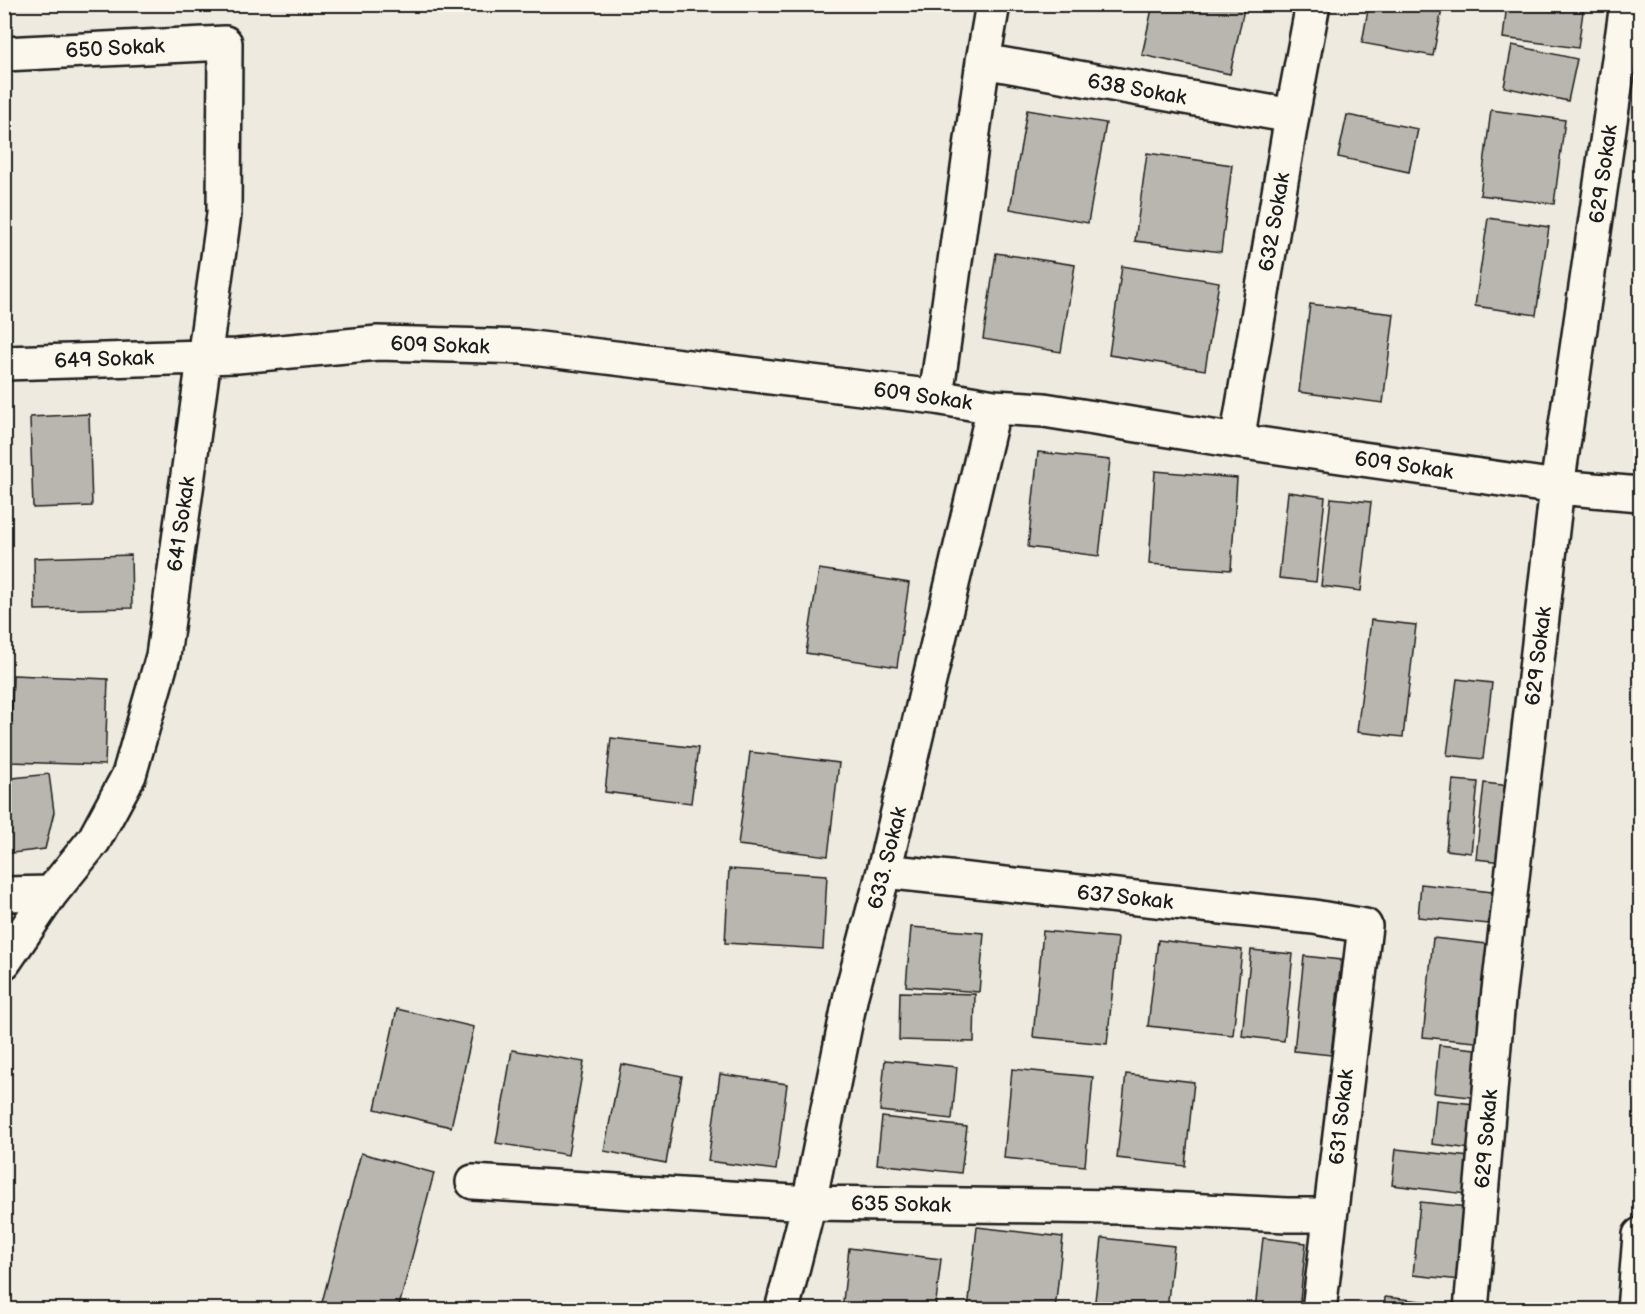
<svg xmlns="http://www.w3.org/2000/svg" width="1645" height="1314" viewBox="0 0 1645 1314" font-family="'Balsamiq Sans',sans-serif">
<style>
.building{fill:#b9b6af;stroke:#1c1c1c;stroke-width:1.5}
.lines{fill:none;stroke-linecap:round;stroke-linejoin:round}
.minor-casing{stroke:#1c1c1c;stroke-width:38}
.minor{stroke:#fbf7ec;stroke-width:33}
.labels{text-anchor:middle;stroke-width:4.5;stroke-linejoin:round;paint-order:stroke}
.street-label{font-size:21px;fill:#1c1c1c;stroke:#fbf7ec}
</style>
<rect width="100%" height="100%" fill="#eeeadf"/>
<filter id="ink" filterUnits="userSpaceOnUse"><feTurbulence type="fractalNoise" baseFrequency=".0167" numOctaves="2"/><feDisplacementMap in="SourceGraphic" scale="12" xChannelSelector="R" yChannelSelector="G"/><feConvolveMatrix kernelMatrix="1 2 1 2 8 2 1 2 1" color-interpolation-filters="sRGB"/></filter>
<g filter="url(#ink)">
<path class="building" d="M1153 4H1245L1230 74 1142 55Z
M1369 4H1443L1433 56 1362 43Z
M1507 4H1584L1578 48 1503 38Z
M1512 45 1577 59 1568 101 1504 87Z
M1027 110 1106 123 1088 223 1010 209Z
M1491 110 1565 120 1554 204 1480 195Z
M1347 115 1418 129 1409 172 1338 157Z
M1147 153 1232 165 1221 252 1135 241Z
M1488 218 1549 227 1536 315 1475 306Z
M996 253 1075 265 1061 352 983 339Z
M1122 266 1219 282 1205 370 1109 355Z
M1310 304 1394 314 1383 403 1299 392Z
M89 414 92 506 33 508 30 417Z
M1038 452 1110 460 1099 556 1028 547Z
M1155 471 1237 478 1231 570 1149 564Z
M1288 492 1325 497 1316 582 1279 578Z
M1331 498 1371 502 1361 591 1321 586Z
M131 555 132 608 35 610 34 558Z
M819 569 909 583 897 667 806 653Z
M1371 620 1416 625 1403 737 1357 732Z
M13 675 108 679 105 765 10 762Z
M1457 679 1492 683 1483 759 1447 755Z
M611 738 698 748 691 803 605 792Z
M750 752 839 763 828 856 738 845Z
M49 774 54 812 45 849 4 854V779Z
M1453 780 1478 782 1471 853 1446 850Z
M1484 783 1511 786 1502 862 1476 859Z
M729 869 827 875 823 949 725 943Z
M1421 884 1492 892 1489 924 1418 917Z
M911 927 984 933 979 992 906 986Z
M1043 931 1118 938 1107 1044 1033 1037Z
M1433 938 1496 945 1486 1043 1423 1037Z
M1158 940 1242 950 1233 1035 1148 1026Z
M1251 950 1293 954 1284 1041 1242 1036Z
M1304 956 1341 960 1331 1055 1294 1051Z
M900 992 975 994 974 1042 899 1040Z
M397 1009 474 1027 451 1127 375 1109Z
M1439 1045 1484 1050 1479 1098 1434 1093Z
M512 1050 584 1062 568 1155 496 1143Z
M885 1060 957 1067 952 1119 880 1111Z
M621 1064 682 1076 666 1163 604 1151Z
M1012 1069 1093 1077 1085 1166 1004 1158Z
M720 1074 787 1084 776 1170 708 1161Z
M1126 1074 1194 1082 1185 1166 1117 1158Z
M1436 1100 1475 1104 1471 1149 1432 1144Z
M882 1117 967 1127 961 1173 877 1164Z
M1396 1149 1470 1157 1466 1194 1392 1185Z
M361 1153 434 1173 398 1310H320Z
M1420 1202 1468 1207 1460 1280 1413 1275Z
M977 1227 1063 1237 1055 1310H968Z
M1102 1238 1174 1246 1167 1310H1094Z
M1263 1238 1306 1243 1299 1310H1255Z
M849 1248 941 1259 935 1310H842Z
M1385 1297 1457 1305V1310H1384Z"/>
<g class="lines">
<defs>
<path id="minor" d="M4 54 225 43 224 214 163 656 129 775 94 840 51 893 4 962
M983 61 1292 116
M4 363 237 356 378 343 524 347 936 397 994 407 1044 410 1237 441 1557 487 1640 494
M936 397 983 61 993 4
M1237 441 1292 116 1313 4
M884 871 1314 917 1365 926 1319 1310
M4 894 51 893
M473 1182 809 1203 1122 1207 1287 1215H1330
M782 1310 809 1203 851 995 884 871 994 407
M1471 1310 1498 999 1557 487 1627 4
M1634 1310 1640 1235"/>
</defs>
<use href="#minor" class="minor-casing"/>
<use href="#minor" class="minor"/>
</g>
</g>
<g class="labels">
<g class="street-label">
<text transform="translate(115 48) rotate(-3)" y="7">650 Sokak</text>
<text transform="translate(1137 89) rotate(10)" y="7">638 Sokak</text>
<text transform="translate(1603 174) rotate(-82)" y="7">629 Sokak</text>
<text transform="translate(1274 222) rotate(-80)" y="7">632 Sokak</text>
<text transform="translate(440 345) rotate(2)" y="7">609 Sokak</text>
<text transform="translate(104 359) rotate(-2)" y="7">649 Sokak</text>
<text transform="translate(923 396) rotate(8)" y="7">609 Sokak</text>
<text transform="translate(1404 465) rotate(8)" y="7">609 Sokak</text>
<text transform="translate(181 524) rotate(-82)" y="7">641 Sokak</text>
<text transform="translate(1538 656) rotate(-83)" y="7">629 Sokak</text>
<text transform="translate(887 858) rotate(-76)" y="7">633. Sokak</text>
<text transform="translate(1125 897) rotate(6)" y="7">637 Sokak</text>
<text transform="translate(1341 1117) rotate(-84)" y="7">631 Sokak</text>
<text transform="translate(1486 1139) rotate(-85)" y="7">629 Sokak</text>
<text transform="translate(901 1204) rotate(1)" y="7">635 Sokak</text>
</g>
</g>
<rect width="1645" height="1314" fill="none" stroke="#fbf7ec" stroke-width="24"/>
<rect x="12" y="12" width="1621" height="1290" fill="none" stroke="#1c1c1c" stroke-width="2" filter="url(#ink)"/>
</svg>
